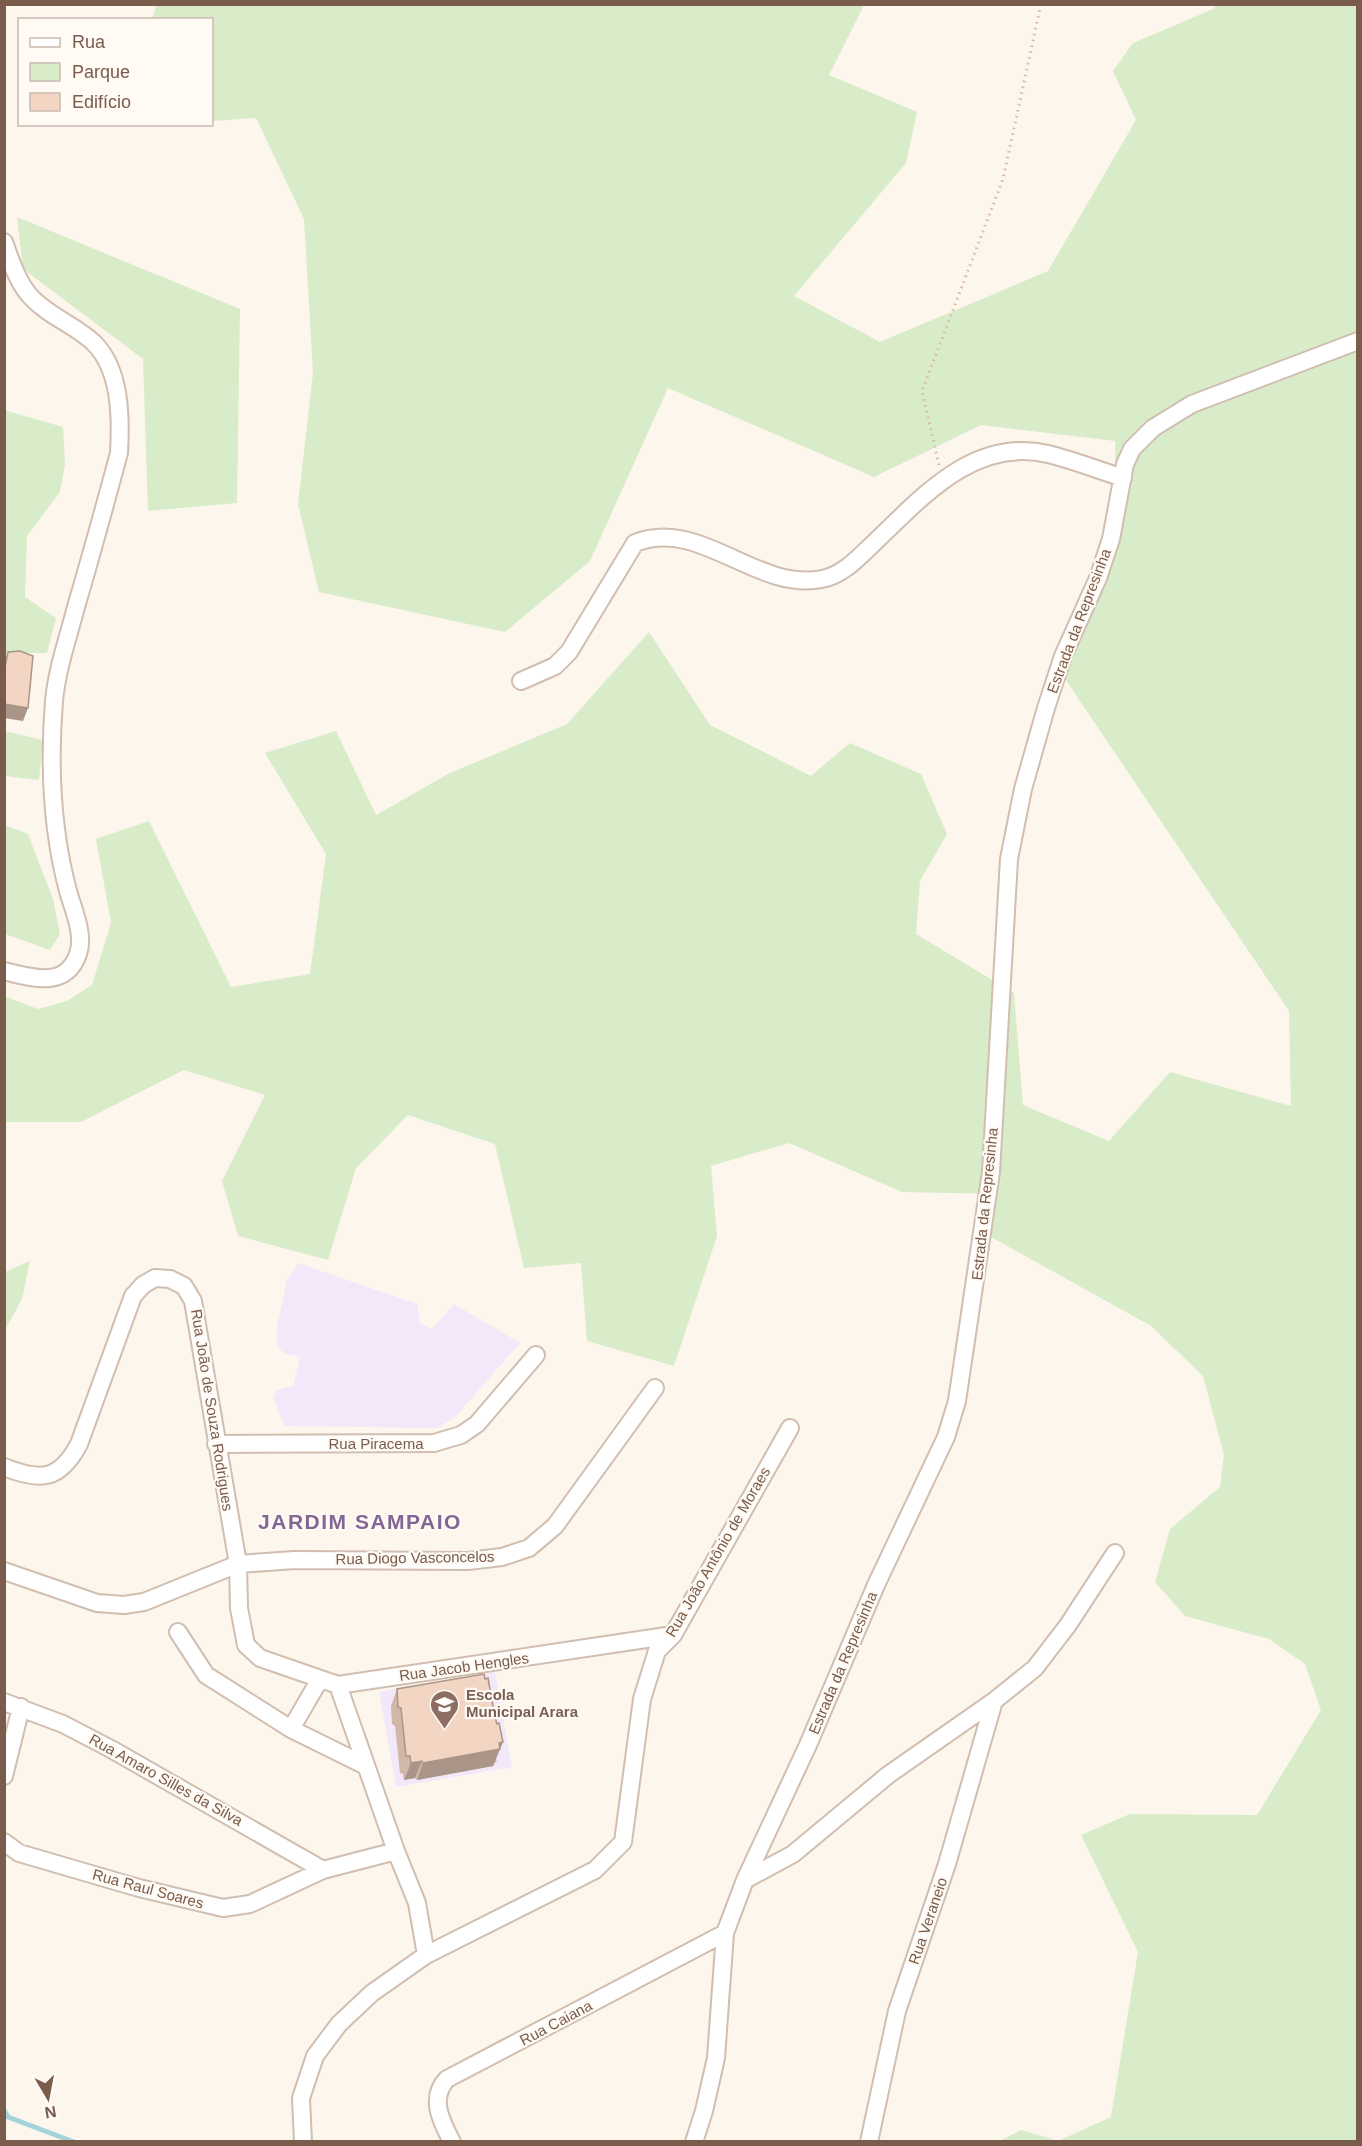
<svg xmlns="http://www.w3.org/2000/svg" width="1362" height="2146" viewBox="0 0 1362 2146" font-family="Arial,sans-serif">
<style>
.education{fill:#f3e8fa}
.green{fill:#d8ecc9}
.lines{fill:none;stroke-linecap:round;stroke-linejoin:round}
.stream{stroke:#a5d3da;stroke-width:5}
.street-casing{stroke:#d1beb0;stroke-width:20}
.path{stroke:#d9b8a5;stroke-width:3;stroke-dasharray:1.5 4.5;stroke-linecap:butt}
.street{stroke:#fff;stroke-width:16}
.wall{fill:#d1b7a8}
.shaded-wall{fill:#aa9588}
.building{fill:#f3d5c3;stroke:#aa9588;stroke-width:1.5}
.labels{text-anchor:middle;stroke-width:4.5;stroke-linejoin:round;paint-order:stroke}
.street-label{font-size:15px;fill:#7a5c4d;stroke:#fffaf3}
.education-label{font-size:15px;font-weight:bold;fill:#785e54;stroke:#fffaf3;text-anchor:start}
.district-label{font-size:21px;font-weight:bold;letter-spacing:1.5px;fill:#846695;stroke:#fffaf3}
</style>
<rect width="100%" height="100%" fill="#fdf6ec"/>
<path class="education" d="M298 1263 417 1304 420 1323 432 1329 454 1304 520 1343 455 1417 438 1428 284 1426 273 1397 277 1390 293 1386 300 1357 283 1353 277 1345V1327L287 1280Z
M495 1672 512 1767 396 1787 379 1692Z"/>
<path class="green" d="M157 4 864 5 829 75 917 112 906 163 794 296 880 342 1048 271 1136 120 1113 71 1133 43 1213 9 1216 5H1357V2141H999L1021 2130 1058 2141 1111 2117 1138 1952 1081 1835 1130 1814 1257 1815 1321 1710 1305 1664 1269 1639 1185 1616 1155 1582 1170 1529 1220 1487 1224 1455 1203 1376 1151 1326 991 1237 998 1194 902 1192 789 1143 711 1166 717 1236 674 1366 587 1341 581 1263 524 1268 495 1144 408 1115 356 1168 328 1260 238 1236 222 1181 265 1095 184 1070 81 1122H5L4 996 38 1009 67 1001 92 985 111 923 96 839 149 821 231 987 310 974 326 854 265 753 336 731 376 815 448 774 567 724 649 632 710 725 811 776 850 743 921 774 947 834 920 881 916 934 1014 993 1023 1105 1109 1141 1170 1072 1291 1106 1289 1011 1057 667 1117 520 1115 441 981 425 874 477 668 388 590 561 505 632 319 592 298 504 313 373 304 219 256 118 212 121V20L152 19Z
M17 217 240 309 237 503 148 511 143 359 23 269Z
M4 410 63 427 65 464 60 492 27 536 25 597 56 618 47 653H10L5 656Z
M5 731 43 740 39 780 5 776Z
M5 825 28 834 53 899 60 934 50 950 5 934Z
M30 1261 22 1299 5 1330V1272Z"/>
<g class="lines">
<path class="stream" d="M4 2110 8 2117 74 2142"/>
<defs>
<path id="street" d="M4 242C11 261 17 281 30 296 48 316 75 325 94 343 121 370 121 418 119 453 105 505 91 556 76 607 68 638 57 669 54 701 49 763 52 831 68 891 73 909 85 935 78 954 66 989 32 978 4 971
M521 681 555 666 569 652 635 543C700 517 756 592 822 579 844 575 861 555 877 540 924 495 975 437 1048 454 1073 460 1098 470 1123 478
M216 1444 434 1443 461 1435 477 1424 536 1355
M4 1467C41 1482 60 1480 79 1444L133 1296 143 1285 155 1278 170 1279 184 1286 193 1301 238 1564 239 1608 246 1645 260 1658 338 1685 673 1635
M4 1571 97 1603 124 1605 144 1602 238 1564 294 1560 468 1561 502 1557 529 1548 555 1526 655 1388
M178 1632 206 1675 291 1729 320 1679
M338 1685 396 1851 417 1903 426 1955
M4 1702 63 1724 111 1749 323 1870
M291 1729 366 1766
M4 1776 21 1707
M4 1842 19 1853 139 1888 223 1908 250 1904 323 1870 396 1851
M745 1880 793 1854 888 1775 994 1701
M303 2142 301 2098 315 2056 339 2024 372 1993 426 1955 595 1870 623 1842 642 1699 657 1651 673 1635 790 1428
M452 2142C441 2121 429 2098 447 2079L725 1933
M694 2142 704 2111 716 2058 725 1933 745 1880 808 1745 876 1585 946 1437 957 1401 991 1172 1009 859 1023 789 1046 708 1063 656 1098 578 1111 539 1125 464 1132 449 1153 428 1192 404 1358 341
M869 2142 897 2011 947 1864 994 1701 1035 1668 1068 1625 1115 1553"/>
</defs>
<use href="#street" class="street-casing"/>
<path class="path" d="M939 465 922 391 1003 179 1041 4"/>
<use href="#street" class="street"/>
</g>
<path class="wall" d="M397 1689 497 1760 493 1766 417 1780 415 1778 404 1780 403 1774 400 1773 395 1726 392 1724 391 1706Z"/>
<path class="shaded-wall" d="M4 704 28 708 23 721 4 718Z
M503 1742 493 1766 417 1780 423 1763Z
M422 1761 415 1778 404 1780 411 1763Z"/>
<path class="building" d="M20 651 33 656 28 708 4 704V672L8 652Z
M484 1674 485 1679 488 1678 495 1717 497 1724 499 1723 503 1742 499 1743 500 1749 423 1763 422 1761 411 1763 410 1756H406L401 1708 398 1707 397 1689Z"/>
<defs>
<symbol id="school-pin" viewBox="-11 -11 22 30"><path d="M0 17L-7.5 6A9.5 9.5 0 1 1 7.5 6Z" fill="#8d6e63" stroke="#fffaf3"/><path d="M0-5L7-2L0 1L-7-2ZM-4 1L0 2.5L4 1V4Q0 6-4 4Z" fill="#fff"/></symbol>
</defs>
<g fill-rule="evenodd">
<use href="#school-pin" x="428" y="1688" width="33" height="45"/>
</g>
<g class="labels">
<g class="street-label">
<text transform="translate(1079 621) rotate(-69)" y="5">Estrada da Represinha</text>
<text transform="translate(985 1204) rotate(-84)" y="5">Estrada da Represinha</text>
<text transform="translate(212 1410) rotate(81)" y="5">Rua João de Souza Rodrigues</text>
<text x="376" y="1449">Rua Piracema</text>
<text transform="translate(718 1552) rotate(-60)" y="5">Rua João Antônio de Moraes</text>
<text transform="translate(415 1558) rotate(-1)" y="5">Rua Diogo Vasconcelos</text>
<text transform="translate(843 1663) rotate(-67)" y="5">Estrada da Represinha</text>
<text transform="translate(464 1667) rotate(-8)" y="5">Rua Jacob Hengles</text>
<text transform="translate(166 1780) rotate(29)" y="5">Rua Amaro Silles da Silva</text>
<text transform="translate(148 1889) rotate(15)" y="5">Rua Raul Soares</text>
<text transform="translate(928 1921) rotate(-71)" y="5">Rua Veraneio</text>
<text transform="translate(556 2023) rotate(-28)" y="5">Rua Caiana</text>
</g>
<g class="education-label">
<text x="466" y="1700">Escola<tspan x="466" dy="17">Municipal Arara</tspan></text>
</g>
<g class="district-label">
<text x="360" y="1529">JARDIM SAMPAIO</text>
</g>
</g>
<rect width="1362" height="2146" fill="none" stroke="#7a5c4d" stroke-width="12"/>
<rect x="18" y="18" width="195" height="108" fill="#fffaf3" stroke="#cabbb1" stroke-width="1.5"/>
<rect x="30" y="38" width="30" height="9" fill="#ffffff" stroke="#cabbb1" stroke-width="1.5"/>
<text x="72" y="48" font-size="18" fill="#7a5c4d">Rua</text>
<rect x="30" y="63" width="30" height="18" fill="#d8ecc9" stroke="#cabbb1" stroke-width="1.5"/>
<text x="72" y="78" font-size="18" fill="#7a5c4d">Parque</text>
<rect x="30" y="93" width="30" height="18" fill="#f3d5c3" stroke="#cabbb1" stroke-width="1.5"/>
<text x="72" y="108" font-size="18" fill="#7a5c4d">Edifício</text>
<g transform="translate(48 2098) rotate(170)" stroke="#fffaf3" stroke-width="4.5" paint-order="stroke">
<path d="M0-4.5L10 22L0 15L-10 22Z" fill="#7a5c4d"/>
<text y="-9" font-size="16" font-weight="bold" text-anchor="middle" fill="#7a5c4d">N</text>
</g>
</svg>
